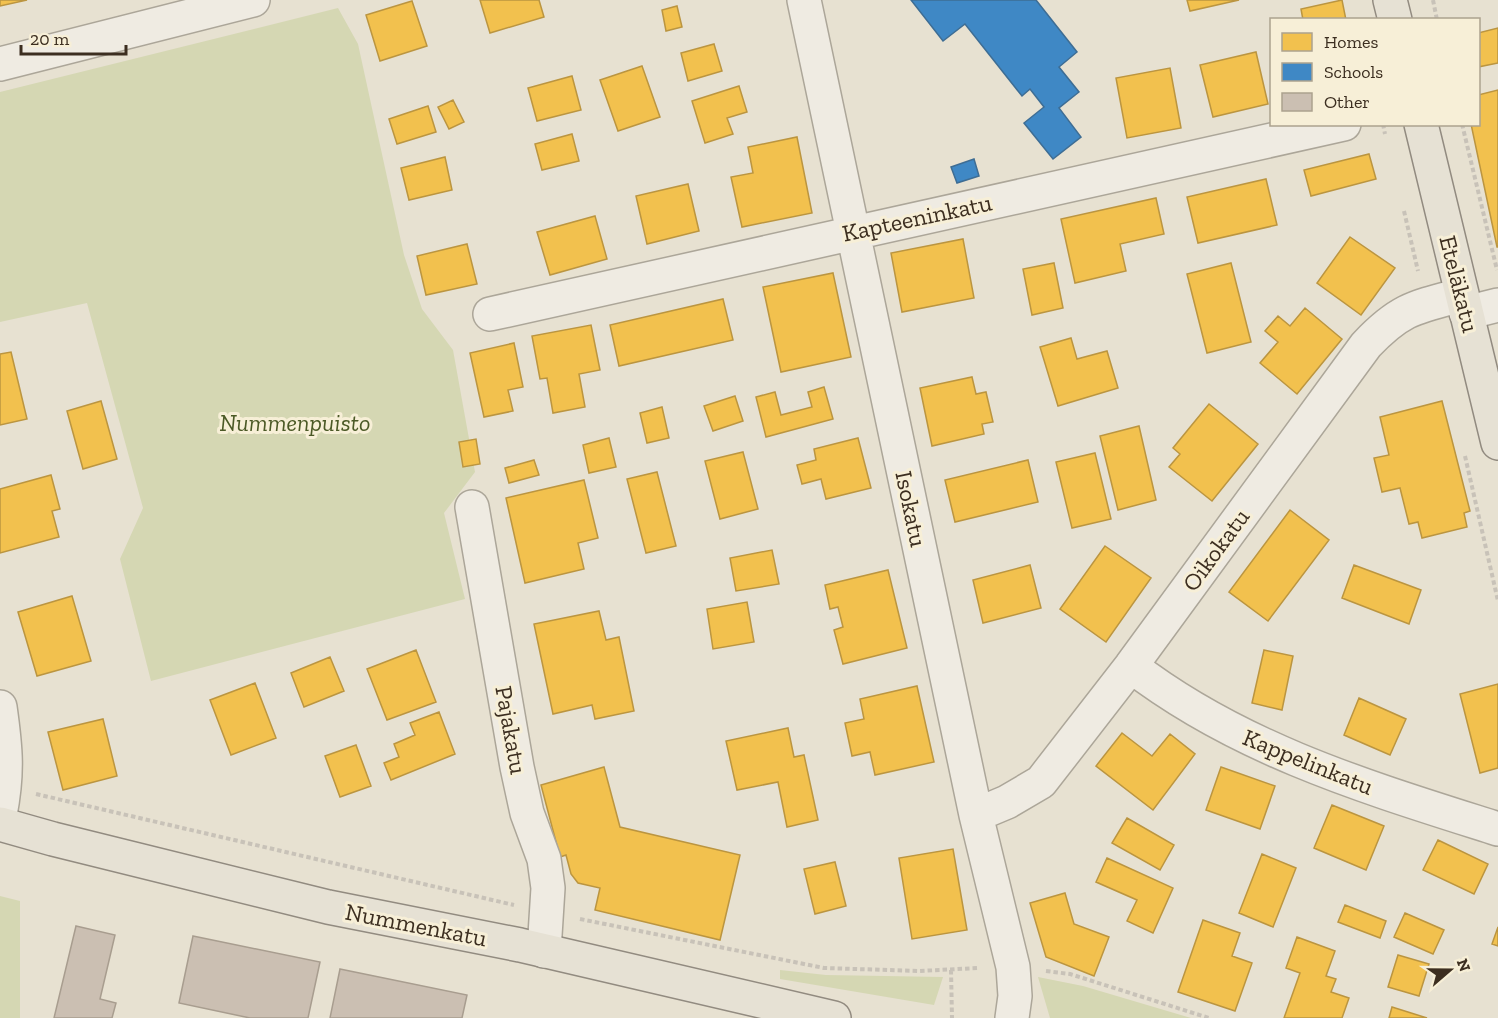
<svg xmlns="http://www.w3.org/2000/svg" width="1498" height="1018" viewBox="0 0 1498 1018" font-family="'Zilla Slab',serif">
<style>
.green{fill:#d5d7b3}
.homes{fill:#f2c14e;stroke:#bb9540;stroke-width:1.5}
.schools{fill:#3f88c5;stroke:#3e6d94;stroke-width:1.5}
.building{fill:#cbbfb2;stroke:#a89d8f;stroke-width:1.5}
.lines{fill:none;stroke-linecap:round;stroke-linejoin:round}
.minor-casing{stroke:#aca699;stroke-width:36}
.major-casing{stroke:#928b80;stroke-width:36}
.path{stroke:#c8c2b8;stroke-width:4;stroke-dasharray:4.5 3;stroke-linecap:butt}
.minor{stroke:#efebe2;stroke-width:33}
.major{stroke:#e6e1d4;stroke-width:33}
.labels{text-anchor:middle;stroke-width:6;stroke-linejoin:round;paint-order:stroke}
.street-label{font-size:24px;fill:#3c2e20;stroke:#f7efd7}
.park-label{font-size:24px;font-style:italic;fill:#4b5926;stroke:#f7efd7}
</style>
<rect width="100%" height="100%" fill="#e7e1d1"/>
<path class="green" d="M338 8 358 44 404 255 422 309 453 350 475 472 444 513 465 599 151 681 120 559 143 508 87 303 0 322V92Z
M0 896 20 901V1018H0Z
M780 970 826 975 943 977 934 1005 780 979Z
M1038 977 1083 986 1191 1018H1050Z"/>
<path class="homes" d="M0 0H27L0 6Z
M480 0H539L544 17 490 33Z
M1187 0H1239L1190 11Z
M1342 0 1346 20H1303L1301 9Z
M412 1 427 46 380 61 366 15Z
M677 6 682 27 666 31 662 10Z
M1498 28V63L1478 67V33Z
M714 44 722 71 688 81 681 53Z
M1256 52 1268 104 1213 117 1200 65Z
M642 66 660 117 618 131 600 80Z
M1170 68 1181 128 1127 138 1116 78Z
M572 76 581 110 537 121 528 88Z
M739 86 747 112 727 118 733 134 705 143 692 101Z
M1498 90V247H1497L1471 124H1478V95Z
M453 100 464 122 449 129 438 107Z
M428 106 436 132 397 144 389 119Z
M572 134 579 161 542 170 535 144Z
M797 137 812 213 742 227 731 177 753 173 748 147Z
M1369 154 1376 179 1311 196 1304 170Z
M445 157 452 190 409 200 401 168Z
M1266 179 1277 225 1198 243 1187 197Z
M688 184 699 231 647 244 636 196Z
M1156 198 1164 234 1120 244 1126 271 1075 283 1061 219Z
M595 216 607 259 550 275 537 232Z
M1350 237 1395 268 1361 315 1317 283Z
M963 239 974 298 902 312 891 253Z
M467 244 477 284 426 295 417 256Z
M1054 263 1063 308 1032 315 1023 269Z
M1231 263 1251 342 1207 353 1187 274Z
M833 273 851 357 781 372 763 287Z
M723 299 733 340 619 366 610 325Z
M1305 308 1342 339 1297 394 1260 363 1278 342 1265 331 1278 316 1290 326Z
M591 325 600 370 579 374 585 407 553 413 547 378 540 379 532 336Z
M1071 338 1077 359 1107 351 1118 388 1058 406 1040 347Z
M514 343 523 387 508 390 513 411 484 417 470 353Z
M11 352 27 419 0 425V354Z
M972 377 976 394 986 392 993 422 982 424 984 434 932 446 920 388Z
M824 387 833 419 766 437 756 397 775 392 781 415 812 407 808 392Z
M735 396 743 421 713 431 704 406Z
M101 401 117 459 83 469 67 411Z
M1442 401 1470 511 1464 513 1467 527 1422 538 1418 522 1409 524 1400 488 1382 492 1374 458 1389 455 1380 417Z
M1209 404 1258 444 1212 501 1169 467 1180 454 1173 448Z
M662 407 669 438 647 443 640 413Z
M1139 426 1156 500 1118 510 1100 436Z
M609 438 616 467 589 473 583 445Z
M858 438 871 488 826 499 821 479 802 484 797 465 816 460 814 449Z
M476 439 480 464 463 467 459 442Z
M743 452 758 509 720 519 705 461Z
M1095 453 1111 519 1072 528 1056 462Z
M534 460 539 475 509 483 505 468Z
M1028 460 1038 502 955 522 945 480Z
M657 472 676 546 646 553 627 479Z
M51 475 60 509 52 511 59 537 0 553V489Z
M584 480 598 538 578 543 584 569 525 583 506 498Z
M1290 510 1329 540 1268 621 1229 592Z
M1105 546 1151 578 1106 642 1060 609Z
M772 550 779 584 736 591 730 558Z
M1030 565 1041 608 983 623 973 580Z
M1354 565 1421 590 1409 624 1342 598Z
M888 570 907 648 843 664 834 630 843 627 838 607 830 609 825 585Z
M72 596 91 661 37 676 18 612Z
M747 602 754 642 713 649 707 609Z
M599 611 606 640 619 637 634 711 595 719 592 705 553 714 534 624Z
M416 650 436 702 387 720 367 669Z
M1264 650 1293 656 1282 710 1252 703Z
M330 657 344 691 304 707 291 673Z
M255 683 276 738 231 755 210 700Z
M1498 684V768L1480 773 1460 694Z
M917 686 934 762 875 775 870 752 852 756 845 723 864 719 860 699Z
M1359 698 1406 719 1390 755 1344 735Z
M439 712 455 754 391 780 384 763 399 757 394 744 415 735 410 723Z
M103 719 117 776 63 790 48 732Z
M788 728 794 757 804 755 818 820 787 827 778 782 737 790 726 741Z
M1122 733 1152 756 1170 734 1195 754 1153 810 1096 766Z
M356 745 371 786 340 797 325 756Z
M604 767 620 827 740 855 720 940 595 910 600 888 578 883 571 874 566 855 560 857 541 785Z
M1221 767 1275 786 1260 829 1206 810Z
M1332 805 1384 826 1366 870 1314 848Z
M1127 818 1174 845 1160 870 1112 843Z
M1438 840 1488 864 1474 894 1423 870Z
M953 849 967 930 912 939 899 858Z
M1262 854 1296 868 1273 927 1239 913Z
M1107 858 1173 888 1153 933 1127 921 1137 900 1096 882Z
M835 862 846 906 815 914 804 869Z
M1065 893 1074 924 1109 937 1094 976 1046 957 1030 903Z
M1345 905 1386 921 1380 938 1338 922Z
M1405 913 1444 930 1433 954 1394 937Z
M1203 920 1240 933 1232 956 1252 963 1235 1011 1178 992Z
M1498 927V946L1492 944Z
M1297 937 1335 951 1326 976 1336 979 1331 992 1349 998 1342 1018H1284L1300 973 1286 968Z
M1398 955 1429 964 1419 996 1388 987Z
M1392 1007 1427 1018H1389Z"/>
<path class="schools" d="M911 0H1036L1077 52 1059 67 1079 92 1059 108 1081 137 1053 159 1024 123 1044 107 1030 89 1022 96 965 24 943 41Z
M974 159 979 176 957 183 951 167Z"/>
<path class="building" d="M76 926 115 935 100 999 116 1003 112 1018H54Z
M193 936 320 962 308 1018H250L179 1003Z
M340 969 467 995 462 1018H330Z"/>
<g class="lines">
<defs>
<path id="minor" d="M804 0 976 815 1013 967 1015 996 1012 1018
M0 64 253 0
M1466 313 1498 305
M490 314 1344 124
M472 507 517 767 527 813 544 859 548 888 544 951
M1131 666C1240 750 1369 788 1498 829
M0 707C6 749 8 773 0 815
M976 815 1007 802 1041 782 1131 666 1366 345C1400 309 1415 307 1461 295"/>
<path id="major" d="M1390 0 1395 20
M1421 124 1498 443
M0 824 53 839 328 907 520 945 834 1018"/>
</defs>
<use href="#minor" class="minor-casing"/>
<use href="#major" class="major-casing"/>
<path class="path" d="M1433 0 1437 20
M1383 124 1385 134
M1462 124 1497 270
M1404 211 1418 271
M1465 456 1498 601
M36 794 514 905
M580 919 824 968 920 971 978 968
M951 970 952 1018
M1046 971 1070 974 1209 1018"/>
<use href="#minor" class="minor"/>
<use href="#major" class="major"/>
</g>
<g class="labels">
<g class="street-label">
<text transform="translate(917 218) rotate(-12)" y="8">Kapteeninkatu</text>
<text transform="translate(1459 284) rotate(76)" y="8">Eteläkatu</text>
<text transform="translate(911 509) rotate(78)" y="8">Isokatu</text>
<text transform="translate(1216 550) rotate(-54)" y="8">Oikokatu</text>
<text transform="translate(511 730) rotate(80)" y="8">Pajakatu</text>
<text transform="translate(1308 762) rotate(22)" y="8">Kappelinkatu</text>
<text transform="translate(416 925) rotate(11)" y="8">Nummenkatu</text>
</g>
<g class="park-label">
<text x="295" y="431">Nummenpuisto</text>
</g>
</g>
<rect x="1270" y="18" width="210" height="108" fill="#f7efd7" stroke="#aca28e" stroke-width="1.5"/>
<rect x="1282" y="33" width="30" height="18" fill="#f2c14e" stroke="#aca28e" stroke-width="1.5"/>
<text x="1324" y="48" font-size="18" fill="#3c2e20">Homes</text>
<rect x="1282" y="63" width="30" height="18" fill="#3f88c5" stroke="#aca28e" stroke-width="1.5"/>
<text x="1324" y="78" font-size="18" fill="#3c2e20">Schools</text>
<rect x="1282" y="93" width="30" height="18" fill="#cbbfb2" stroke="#aca28e" stroke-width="1.5"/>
<text x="1324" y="108" font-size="18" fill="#3c2e20">Other</text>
<g transform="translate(1450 970) rotate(70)" stroke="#f7efd7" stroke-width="4.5" paint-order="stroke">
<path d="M0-4.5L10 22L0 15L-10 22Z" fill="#3c2e20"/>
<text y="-9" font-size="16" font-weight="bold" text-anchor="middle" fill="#3c2e20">N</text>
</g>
<path d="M21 45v9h105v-9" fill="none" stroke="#3c2e20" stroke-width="3"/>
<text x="30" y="45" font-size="18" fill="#3c2e20" stroke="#f7efd7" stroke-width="4.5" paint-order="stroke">20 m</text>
</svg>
